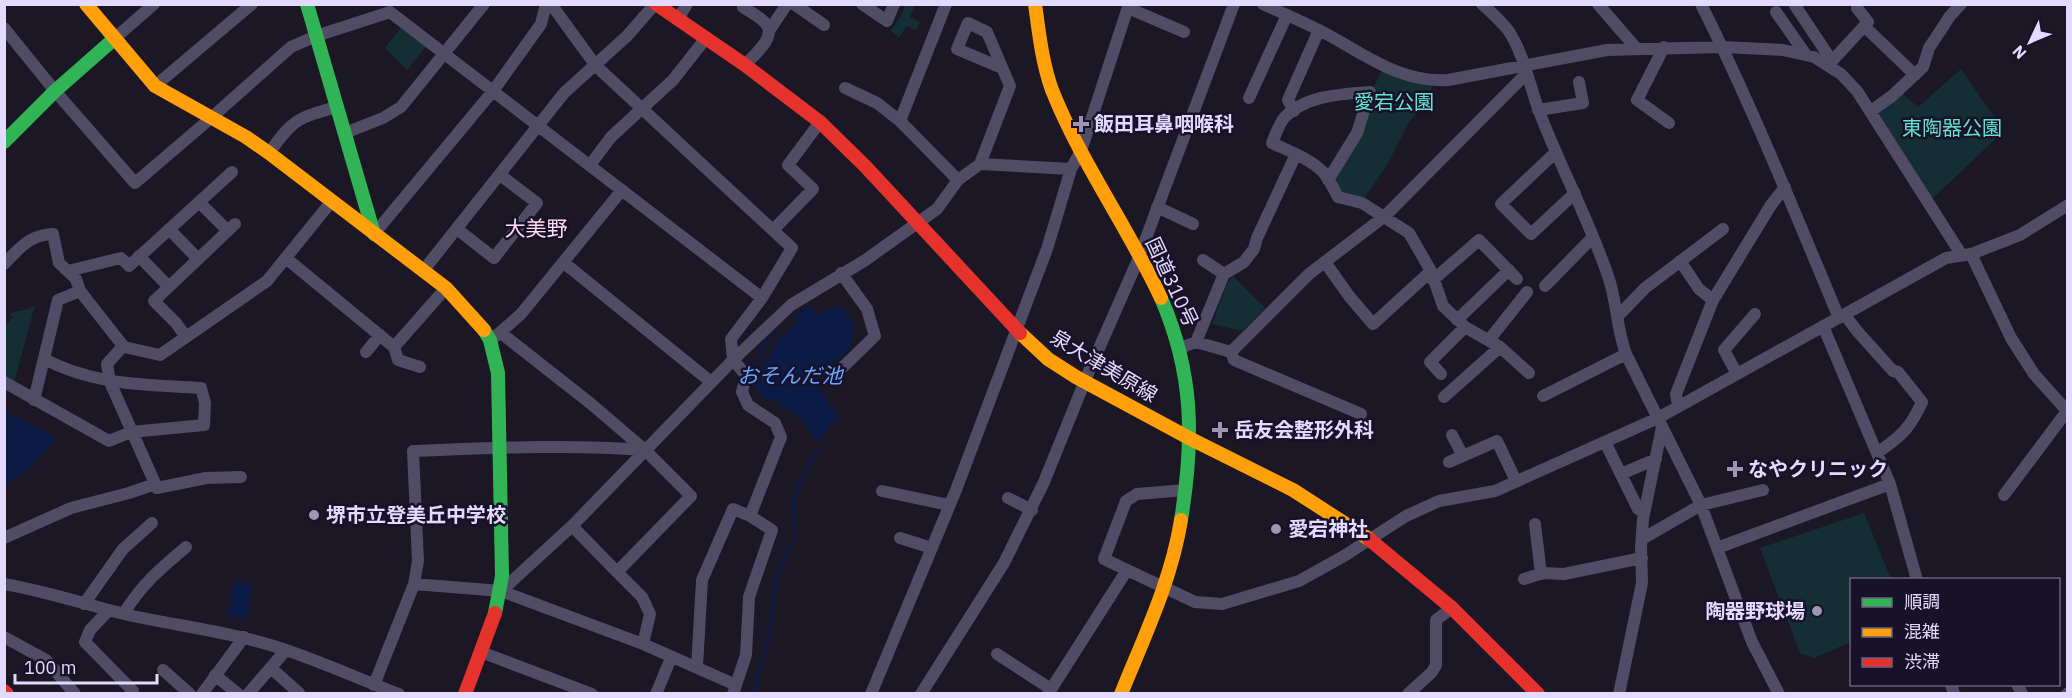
<svg xmlns="http://www.w3.org/2000/svg" width="2072" height="698" viewBox="0 0 2072 698" font-family="'IBM Plex Sans','Noto Sans JP',sans-serif">
<style>
.green{fill:#152e33}
.water{fill:#0c1a46}
.lines{fill:none;stroke-linecap:round;stroke-linejoin:round}
.stream{stroke:#0c1a46;stroke-width:3}
.street{stroke:#504c65;stroke-width:12}
.fast{stroke:#30b455;stroke-width:14}
.slow{stroke:#ff9f0a;stroke-width:14}
.jam{stroke:#e5322d;stroke-width:14}
.poi-dot{fill:#9d96b2;stroke:#18112a;stroke-width:2}
.labels{text-anchor:middle;stroke-width:5;stroke-linejoin:round;paint-order:stroke}
.park-label{font-size:20px;fill:#64e1d1;stroke:#18112a}
.poi-label{font-size:20px;font-weight:bold;fill:#e3daff;stroke:#18112a;text-anchor:start}
.street-label{font-size:20px;fill:#e3daff;stroke:#18112a}
.neighbourhood-label{font-size:21px;fill:#ffdcee;stroke:#18112a}
.water-label{font-size:21px;font-style:italic;fill:#68a7ff;stroke:#18112a}
</style>
<rect width="100%" height="100%" fill="#1b1724"/>
<path class="green" d="M905 5H915L910 17 920 22 916 30 906 26 899 38 891 30 901 16Z
M402 26 427 45 407 70 385 48Z
M1383 68 1434 84 1421 108 1409 122 1387 165 1364 199 1342 194 1331 178Z
M1961 69 2004 131 1931 200 1878 115 1879 111 1903 94 1918 107Z
M1233 276 1265 308 1242 331 1212 324 1227 284Z
M35 305 14 383 5 377V326L13 317 9 313 25 310Z
M1864 513 1891 579 1852 580 1851 642 1814 658 1800 653 1760 548Z"/>
<path class="water" d="M811 305 817 315 833 308H843C853 319 855 327 851 342 850 345 850 348 848 351 839 363 816 364 817 384L839 417 818 441 807 429V424L776 400 767 399 765 400 756 388C755 366 783 337 797 321L794 317Z
M4 411 55 437 45 453 36 458 33 466 5 485Z
M235 581 252 585 246 619 228 616Z"/>
<g class="lines">
<path class="stream" d="M772 331 781 341
M751 372 768 336 773 330
M753 694 770 632 776 578 795 536 793 501 809 463 817 449"/>
<path class="street" d="M744 4 743 7C750 12 761 17 766 24 777 37 753 56 745 65
M794 4 824 25
M862 4 887 21 894 4
M1263 4C1282 13 1301 21 1319 30 1362 52 1398 83 1448 80L1607 50 1723 47 1783 50 1814 57 1841 74 1857 91 1961 254
M1482 4C1491 12 1500 20 1508 30 1524 54 1529 84 1539 111 1560 167 1590 221 1609 279 1617 304 1617 330 1626 354L1701 505 1752 642 1779 694
M1598 4 1636 48
M1701 4C1752 106 1795 213 1839 318
M1794 4 1832 61
M1128 8 1184 32
M1776 12 1806 55
M678 19 687 4
M1864 26 1915 75
M4 28 55 91 135 183 211 118 291 47 316 36 390 12 762 298
M769 31 787 4
M114 39 154 4
M1664 47 1637 100 1669 123
M1830 67 1832 61 1868 22 1857 8
M155 86 252 4
M845 88 877 103 900 121 958 180
M1249 98 1287 15
M1538 110 1583 103 1579 82
M1294 111 1288 100 1319 30
M1871 111 1892 96 1923 67 1929 48 1950 16 1961 4
M900 121 946 4
M345 133 383 118 401 107 484 4
M1556 152 1501 204 1531 234 1575 193
M269 153C293 119 297 118 337 107
M980 164 1010 86 987 32 968 23 957 49 1002 68
M590 165 611 137 673 80 706 38
M1328 180 1357 133 1370 92C1342 94 1305 95 1284 118 1279 124 1275 136 1272 143 1289 151 1309 158 1323 172 1329 179 1334 189 1338 197L1362 203 1409 233 1431 271 1443 306 1465 327 1500 347 1529 373
M199 202 228 231
M1157 207 1193 224
M169 229 198 259
M457 229 494 258 537 203 500 175
M773 230 813 189 788 165 820 122
M374 234 493 91 541 24 546 4
M1971 254 2011 338 2034 374 2068 412
M139 256 169 287
M287 259 394 347 446 288
M1203 260 1224 274
M1680 261 1699 289 1713 300
M563 262 711 382
M1325 262 1349 296 1373 324 1431 271
M4 264C20 248 29 235 53 234L59 263 76 279 80 291 124 347 160 355 267 281 331 202
M68 271 121 258 129 266 232 172
M423 271 564 93 627 36 655 4
M1433 280 1479 240 1517 279
M1545 286 1592 238
M1845 315 1857 331 1893 371 1898 372 1922 402C1910 429 1900 437 1877 453
M1617 317 1645 288 1723 229
M1457 320 1509 270
M1823 326 1890 484 1917 580
M501 333 590 403 645 450 691 496 617 572 642 597 650 614 643 644
M496 336 521 314 622 190
M186 337 176 323 154 301 235 224
M1489 340 1527 292
M1196 342 1224 274 1244 262 1254 249 1257 238 1296 154
M123 346 107 364 110 382 157 488 206 478 241 477
M394 347 398 360 420 367
M1180 348 1196 342 1231 352 1309 274 1385 216 1527 73
M366 352 380 335
M1231 352 1234 360 1361 414
M840 370 875 336 867 309 841 273
M1441 374 1430 362 1465 327
M1737 374 1724 350 1755 314
M4 382 109 441 131 432 204 425 205 403 201 388C143 384 97 386 44 359
M1543 396 1626 354
M1444 397 1500 347
M34 400 58 300 80 291
M1678 406 1676 394 1713 300 1771 205 1785 187
M1452 435 1463 456
M1605 442 1638 509
M1449 462 1497 441 1516 481
M1621 474 1656 459
M882 491 949 505
M2004 495 2067 411
M1008 498 1032 510
M750 516 781 437 775 423 748 405 742 392 746 375 733 360 791 305 864 261 937 209 958 180 980 164 1071 169
M1535 524 1541 574
M572 526 617 572
M4 538 71 508 129 493 155 484
M900 538 932 548
M1642 539 1701 505 1763 490
M1717 548 1890 484
M1127 570 1104 559 1126 501 1137 494 1185 490
M1524 579 1543 573 1564 574 1642 558
M4 584C46 591 87 605 128 615 179 626 230 632 280 648 320 661 359 679 399 694
M414 584 501 591 643 644 736 685
M501 591 572 526 733 360 731 339 762 298 792 248 596 66 551 4
M84 604 123 549 152 523
M109 610 90 630 85 642 133 691
M124 613C142 584 160 569 186 547
M4 637 46 660 75 694
M481 652 592 694
M997 654 1051 689
M697 667 702 580 733 509 750 516 772 530 749 597 746 655 733 694
M271 668 299 693
M163 670 190 694
M215 675 238 694
M1951 684 1954 694
M2017 684 2022 694
M374 685 414 584 418 561 413 451C490 448 568 444 645 450
M202 694 244 637
M248 694 286 650
M656 694 671 658
M871 694 956 490 1047 249 1071 169 1081 151 1129 4
M921 694 1004 563 1044 482 1089 371 1137 262 1234 4
M1048 694 1127 570 1195 602 1222 604 1299 581 1344 556 1406 516 1439 501 1495 491 1658 418 1946 258 1971 254 2020 235 2068 205
M1408 694 1432 672 1436 665V620L1452 608
M1619 694 1642 583 1641 548 1643 519 1662 427
M2067 694 2068 693"/>
<path class="fast" d="M307 4 374 234
M4 142 55 91 114 39
M1161 298C1194 374 1194 440 1181 520
M484 330 490 340 498 373 502 576 495 613"/>
<path class="slow" d="M86 4 155 86 246 137 269 153 446 288 484 330
M1035 4C1039 33 1042 62 1052 90 1081 163 1128 227 1161 298
M1020 333 1048 359 1076 377 1189 438 1293 490 1369 539
M1121 694C1144 637 1171 582 1181 520"/>
<path class="jam" d="M656 4 745 65 820 122 865 166 1020 333
M1369 539 1452 608 1538 694
M4 691 7 694
M465 694 495 613"/>
</g>
<g class="poi-dot">
<path d="M1078 115h6v6h6v6h-6v6h-6v-6h-6v-6h6z"/>
<path d="M1217 421h6v6h6v6h-6v6h-6v-6h-6v-6h6z"/>
<path d="M1732 460h6v6h6v6h-6v6h-6v-6h-6v-6h6z"/>
<circle cx="314" cy="515" r="6"/>
<circle cx="1276" cy="529" r="6"/>
<circle cx="1817" cy="611" r="6"/>
</g>
<g class="labels">
<g class="park-label">
<text x="1394" y="109">愛宕公園</text>
<text x="1952" y="135">東陶器公園</text>
</g>
<g class="poi-label">
<text x="1094" y="131">飯田耳鼻咽喉科</text>
<text x="1234" y="437">岳友会整形外科</text>
<text x="1748" y="476">なやクリニック</text>
<text x="326" y="522">堺市立登美丘中学校</text>
<text x="1288" y="536">愛宕神社</text>
<text x="1805" y="618" text-anchor="end">陶器野球場</text>
</g>
<g class="street-label">
<text transform="translate(1172 282) rotate(65)" y="7">国道310号</text>
<text transform="translate(1104 366) rotate(31)" y="7">泉大津美原線</text>
</g>
<g class="neighbourhood-label">
<text x="536" y="236">大美野</text>
</g>
<g class="water-label">
<text x="790" y="383">おそんだ池</text>
</g>
</g>
<rect width="2072" height="698" fill="none" stroke="#e3daff" stroke-width="12"/>
<rect x="1850" y="578" width="210" height="108" fill="#18112a" stroke="#69617f" stroke-width="1.5"/>
<rect x="1862" y="598" width="30" height="9" fill="#30b455" stroke="#69617f" stroke-width="1.5"/>
<text x="1904" y="608" font-size="18" fill="#e3daff">順調</text>
<rect x="1862" y="628" width="30" height="9" fill="#ff9f0a" stroke="#69617f" stroke-width="1.5"/>
<text x="1904" y="638" font-size="18" fill="#e3daff">混雑</text>
<rect x="1862" y="658" width="30" height="9" fill="#e5322d" stroke="#69617f" stroke-width="1.5"/>
<text x="1904" y="668" font-size="18" fill="#e3daff">渋滞</text>
<g transform="translate(2030 42) rotate(226)" stroke="#18112a" stroke-width="4.5" paint-order="stroke">
<path d="M0-4.5L10 22L0 15L-10 22Z" fill="#e3daff"/>
<text y="-9" font-size="16" font-weight="bold" text-anchor="middle" fill="#e3daff">N</text>
</g>
<path d="M15 674v9h142v-9" fill="none" stroke="#e3daff" stroke-width="3"/>
<text x="24" y="674" font-size="18" fill="#e3daff" stroke="#18112a" stroke-width="4.5" paint-order="stroke">100 m</text>
</svg>
